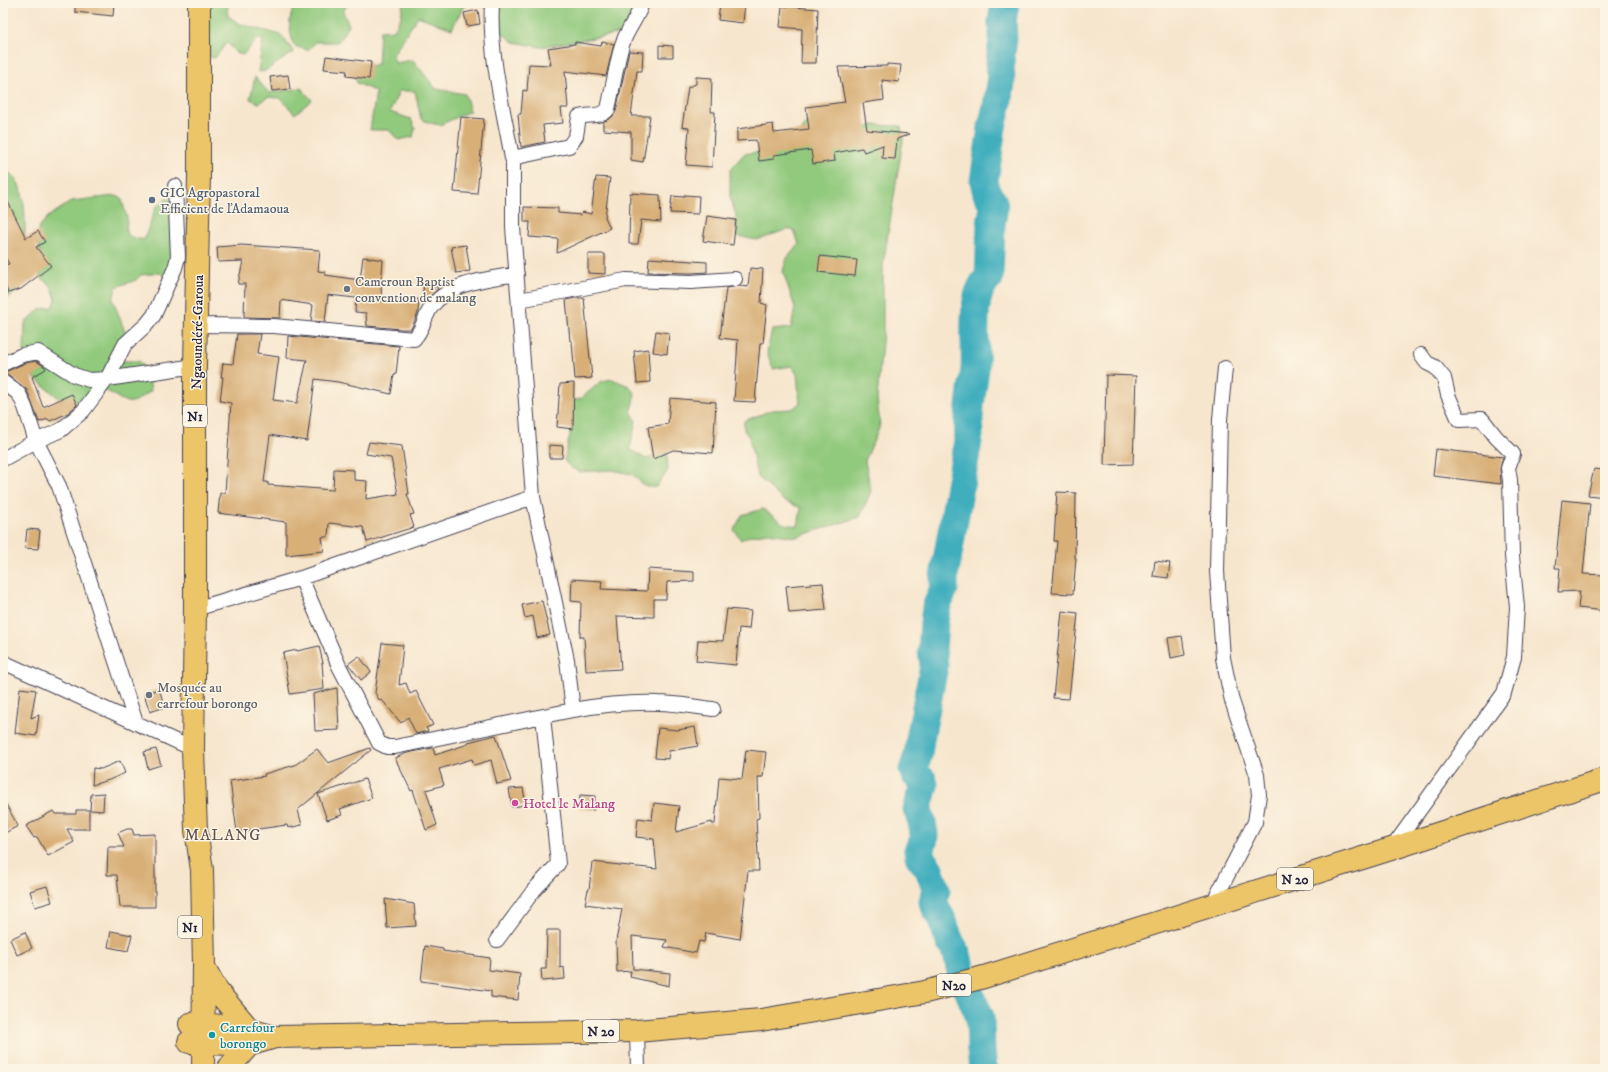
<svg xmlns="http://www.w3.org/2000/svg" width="1608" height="1072" viewBox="0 0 1608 1072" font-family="'IM FELL DW Pica',serif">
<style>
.green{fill:#91c97d;stroke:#5a765c}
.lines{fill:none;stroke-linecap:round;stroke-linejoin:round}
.river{stroke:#40aebd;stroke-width:29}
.building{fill:#d8af77}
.street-casing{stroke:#423f51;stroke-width:16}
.highway-casing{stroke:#423f51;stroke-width:24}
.street{stroke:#fff;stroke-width:14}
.highway{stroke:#edc569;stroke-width:22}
.service-dot{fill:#5c6f8a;stroke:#fcf5e5;stroke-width:1.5}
.worship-dot{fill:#6b7280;stroke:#fcf5e5;stroke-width:1.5}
.hotel-dot{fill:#d1479c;stroke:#fcf5e5;stroke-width:1.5}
.culture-dot{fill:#0f9aa8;stroke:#fcf5e5;stroke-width:1.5}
.labels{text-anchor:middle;stroke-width:3;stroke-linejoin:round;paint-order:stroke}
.shield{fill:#fcf5e5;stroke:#63616e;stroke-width:1}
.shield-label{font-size:13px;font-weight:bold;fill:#22223b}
.service-label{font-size:14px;fill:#4e5e75;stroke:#fcf5e5;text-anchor:start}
.worship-label{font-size:14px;fill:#5b616d;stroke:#fcf5e5;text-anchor:start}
.street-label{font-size:14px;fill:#22223b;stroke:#fcf5e5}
.hotel-label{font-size:14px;fill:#b23c85;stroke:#fcf5e5;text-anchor:start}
.culture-label{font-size:14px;fill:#0d838f;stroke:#fcf5e5;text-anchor:start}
.quarter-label{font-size:16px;letter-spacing:1px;fill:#625350;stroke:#fcf5e5}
</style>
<rect width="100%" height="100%" fill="#fcf5e5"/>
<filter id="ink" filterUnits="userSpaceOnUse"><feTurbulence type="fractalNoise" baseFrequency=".025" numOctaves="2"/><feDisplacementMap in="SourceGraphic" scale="8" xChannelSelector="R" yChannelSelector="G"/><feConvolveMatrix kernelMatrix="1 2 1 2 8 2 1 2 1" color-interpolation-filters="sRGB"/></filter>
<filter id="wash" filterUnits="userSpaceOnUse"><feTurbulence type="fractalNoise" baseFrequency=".012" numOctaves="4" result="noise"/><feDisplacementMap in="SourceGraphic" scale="16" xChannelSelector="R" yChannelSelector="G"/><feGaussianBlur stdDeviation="0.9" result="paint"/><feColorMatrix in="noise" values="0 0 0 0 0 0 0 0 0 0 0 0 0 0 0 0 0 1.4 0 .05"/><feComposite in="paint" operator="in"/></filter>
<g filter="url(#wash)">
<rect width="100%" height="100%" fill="#f7e6ce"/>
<path class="green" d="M205 3H230L227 9 228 16 240 24 281 35 294 52 265 71 258 72 263 39H257L243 55 236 53 227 42 215 58 209 57Z
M296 3H348L343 12 349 25 338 42H316L308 50 294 46C289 29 287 20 296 3Z
M403 3H470L463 7 452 29 418 16 393 55 395 63 413 60 436 89 465 94 470 111 440 125 430 123 421 119 415 91H399L390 112 411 119 415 128 413 137 398 140 389 130H370L376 92 357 83 352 70 378 64 380 31 394 30 401 17Z
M492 3H644L635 31 541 47 514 42 493 26Z
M255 77 269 93 301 88 312 100 295 114 280 98 268 97 259 103 250 99Z
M814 117 864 129 872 125 901 126 903 140 883 265V330L877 399 880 426 865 461 871 491 860 517 796 537 768 533 749 536 741 540 734 530 742 515 763 509 784 524 798 526 801 508 784 501 757 476 749 437 744 430V421L772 410 792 409 800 403 797 374 792 366 773 369 767 352 772 330 791 328 795 308 783 271 787 258 799 244 794 231 788 229 757 240 737 236 736 215 730 197V170L744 154 802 146 803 126Z
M3 170C37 178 22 262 20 288L10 297 3 299Z
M114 196 121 197 127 218 126 232 131 237 144 240 156 207 167 198 172 201 176 248 168 281 161 273 141 275 136 280 116 287 113 300 125 332 115 361H139L148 371 151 391C128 407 130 405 107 391L93 394 76 406H69L34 378 24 351 25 323 40 309 53 307 56 300 51 286 40 277 41 256 37 241 39 227 48 217 72 201Z
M612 379 629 386 635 393 631 411 636 421 630 449 646 459 665 452 667 454 668 470 656 487H646L632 474 612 470 581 472 571 468 564 461 573 421 570 401 580 399 602 381Z"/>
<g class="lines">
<path class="river" d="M983 1069 981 1050 980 1017 962 976 957 954 950 942 942 920 933 902 936 889 929 869 919 856 918 851C919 848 922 845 923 842 926 836 921 815 917 810L924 785 923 781 915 774 913 770 918 755 920 739 934 666 932 650 934 623 936 608 944 588V577L969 435C967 412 973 390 975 368 977 346 968 293 989 278L991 224 994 207 993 202 987 194 984 181 992 127 997 106 1001 83 1000 62 1003 39 1002 22 1005 3"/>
</g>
<g id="blocks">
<path class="building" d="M75 3H114L113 16 75 12Z
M720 3H745L743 23 718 20Z
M782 6 818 9 816 63H801L802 29 780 27Z
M478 10 480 24 467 26 464 13Z
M575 42 601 46 602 42 614 44 606 76 565 71 568 108H561L563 123 543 125 545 142 521 147 518 114H521L523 90 527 91 529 64 551 65 548 48 575 44Z
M659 45 673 46V57H659Z
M629 51 643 52 642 71H637L631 116H650L643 162 631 160V132L603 130V122L612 117 616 111Z
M326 56 371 62 369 79 346 76 347 71 324 69Z
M887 64 901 65 899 82 882 80 884 100 863 103 867 130 910 134 897 139 895 159 882 158 883 145 864 152 862 148 834 153 835 161 813 164 811 150 774 155V159L759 161 756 140 737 141V129L773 124 774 133 809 129 806 107 845 102 838 67 887 66Z
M288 75 290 89 272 91 270 77Z
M696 77 712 78 711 112H715L712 167 686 165 689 128 682 127 688 87 696 84Z
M461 117 484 119 477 194 454 192Z
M596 177 610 178 605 217 610 228 557 253 558 239 529 237 530 222H524V207L558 208V213L581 215 582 212 591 214Z
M3 192 26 238 38 231 45 242 36 247 51 266 21 289 8 293 3 278V265L9 264 3 253Z
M630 193 660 195 661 222 641 220 638 244H629Z
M684 195 699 196 698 214 670 213 672 196 684 197Z
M707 216 736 220 733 245 703 241Z
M241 245 320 250 318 271 325 272V275L360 280 363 257 383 260 381 287 382 301 419 299 418 313 411 329H401L367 326 366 313 355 312 356 298 328 295 325 322 311 321 313 305 281 300 280 318 244 317 245 284H238L243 261 218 262 217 247Z
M466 245 470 271 456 273 451 247Z
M588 254H605V274L588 273Z
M820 256 857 260 855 276 818 272Z
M649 258 707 262V272L691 273 648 272Z
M750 268 763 269 761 303 767 305 763 343H760L755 402 734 401 738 340 720 338 726 288 740 286 748 287Z
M424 284 438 287 437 290 427 299 422 298Z
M575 298H584L592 378 575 379 572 341H570L566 300Z
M656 331 669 333 667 354 653 352Z
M237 334H260L257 354 279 357 273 400 297 403 307 360 287 358 288 336 399 346 396 375H394L391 394 338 382 315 379 307 441 270 435 264 482H268V485L333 490 334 469 354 470V480L367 481 366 499 398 494 391 458 366 454 369 442 402 446 409 494H407L414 514 410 515 414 527 367 542 363 527 329 523 328 537H322L324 551 286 555V522L218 513 220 493H225L231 403 220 401 223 377H221L223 363 233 364Z
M648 349 650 382 637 383 634 351Z
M36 361 44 366 46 369 32 377 43 407 72 394 77 405 68 413 50 421 48 419 39 422 27 390 5 372 25 363Z
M1106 375 1136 376 1133 464 1104 465Z
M574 383 573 429 557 427 560 384Z
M670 398 716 402 713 453 673 450 653 459 648 427 668 424Z
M549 445 563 446 562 458H549Z
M1436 449 1503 457 1500 469 1501 484 1433 476Z
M1594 469 1605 470V497L1588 495Z
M1057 492 1076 493 1075 558H1076L1073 594 1052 593 1057 541H1054Z
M1562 500 1590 503 1583 574 1605 575V611L1578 608 1580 591 1558 592 1560 568H1555Z
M27 529 40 530 38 549 25 548Z
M1155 561 1170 563 1168 578 1153 576Z
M648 569 694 572V581L667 582 666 599H654V617L617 616 621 669 586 671 584 637H580L581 602 571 601 572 579 602 581 601 589 647 591Z
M823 583 826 610 789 613 786 586Z
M542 601 550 635 537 638 533 616 525 618 522 605Z
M727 609 751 611 749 629 739 628 736 665 696 661 698 640 723 641Z
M1062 611 1078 613 1069 699 1053 698Z
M1182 636 1185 655 1171 658 1168 638Z
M382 643 403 645 399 685 406 683 410 694 416 691 433 725 426 728 428 731 416 734 408 717 401 723 382 700 380 701 375 693Z
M319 646 323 663H322L324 689 290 694 283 653 297 650V651Z
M359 656 371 672 361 680 348 664Z
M20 688 36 690 31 718 39 715 36 736 15 733Z
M337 688 339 730 315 731 313 694Z
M159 689 165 707 150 712 144 694Z
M695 727 698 746 669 751 668 759 655 758 658 728 677 730Z
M496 735 511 781 497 784 491 760 474 765 472 759 439 769 444 785 426 790 437 825 426 830 413 790 411 791 395 758 407 753 433 748 435 755 468 744V742Z
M370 748 371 750 301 807 298 810 302 825 288 828 287 825 237 832 230 781 265 776 264 774 295 765 317 749 328 763Z
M156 749 161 765 148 769 144 752Z
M746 750 766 752 763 777H758L759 818 756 819 759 871H748L740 939 706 933 704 942 699 941 696 953 664 947 667 940 632 936 633 969 670 973 669 986 630 977 631 971 617 972 616 941 622 909 585 904 588 890H589L592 862 657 869 654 839 636 837 638 818 652 820 654 803 679 806 676 832 712 822V824H715L719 777 742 779Z
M120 761 125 773 109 780 92 785 93 768 101 769Z
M365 779 372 798 340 809 342 815 327 820 318 794Z
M523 788 526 805 512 807 509 789Z
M104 793 103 811 90 810 91 794Z
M580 795 595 796 594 810 579 809Z
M3 799 18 826 3 834Z
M76 810H89V829H67L74 842 48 856 37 837 34 838 26 826 53 811 55 814H76Z
M127 829H132L134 835 155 834V907H120L117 875H107L108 847H124L118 833Z
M47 886 52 902 35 907 30 891Z
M385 899 414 904 416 926 387 928Z
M547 930H560V968L564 967 565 979 542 981 541 969H546Z
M111 931 132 935 128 951 108 947Z
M25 932 32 948 17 955 10 939Z
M425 946 443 949V951L490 958 489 970 520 974 518 1000 491 997V991L421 981Z"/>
</g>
</g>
<g filter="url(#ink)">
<use href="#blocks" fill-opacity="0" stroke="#423f51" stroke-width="1"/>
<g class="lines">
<defs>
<path id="street" d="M492 3C489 55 503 107 512 158L513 159V227L533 497 567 660 573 710 543 716 558 864 534 890 497 940
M512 158 569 146 576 136 579 117C589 114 602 118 608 109 613 88 616 65 622 45 627 29 638 18 642 3
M519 300 626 280 691 282 735 279
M197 325 274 326 414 339C422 331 424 319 430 309 447 282 489 279 517 274
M3 364 22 355 38 352 74 375 89 380 107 379 195 366
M3 382 19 394 25 407 36 441 59 486 136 723
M3 459 36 441 61 430 83 411 107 379 125 344 147 324 154 315 175 268 178 257 175 186
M301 578 339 666 379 743 387 747H395L543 716
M195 609 301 578 533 497
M3 662 193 749
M573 710C601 705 629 702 658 703 676 703 695 707 713 709
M1392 848 1504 693 1514 657 1517 607 1512 556 1510 480 1508 468 1513 454 1496 437 1482 419 1459 420 1448 395 1444 378 1435 367 1427 363 1421 355
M1212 905 1255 822 1259 795 1257 775 1232 701 1223 658 1217 571 1220 419 1225 368
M637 1031 638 1069"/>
<path id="highway" d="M199 3V175L195 366V609L193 749 196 830 202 870 204 966 203 1069
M204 967 218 992 249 1029
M190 1024C220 1024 246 1028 275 1037
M189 1042 249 1045 275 1037 637 1031 761 1020 925 992 984 977 1391 849 1605 779
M228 1069 249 1045"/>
</defs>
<use href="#street" class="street-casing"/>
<use href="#highway" class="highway-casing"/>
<use href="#street" class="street"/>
<use href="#highway" class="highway"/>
</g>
</g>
<circle class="service-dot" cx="152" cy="200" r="4"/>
<g class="worship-dot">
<circle cx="347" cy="289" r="4"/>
<circle cx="149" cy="695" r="4"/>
</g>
<circle class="hotel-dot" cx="515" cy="803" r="4"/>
<circle class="culture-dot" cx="212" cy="1035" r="4"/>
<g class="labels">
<g class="shield">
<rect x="183" y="405" width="24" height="22" rx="3"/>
<rect x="1277" y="868" width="36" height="22" rx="3"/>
<rect x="178" y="916" width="24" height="22" rx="3"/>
<rect x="937" y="974" width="34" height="22" rx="3"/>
<rect x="583" y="1020" width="36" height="22" rx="3"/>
</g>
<g class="shield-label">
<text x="195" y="421">N1</text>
<text x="1295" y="884">N 20</text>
<text x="190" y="932">N1</text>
<text x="954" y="990">N20</text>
<text x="601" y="1036">N 20</text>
</g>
<g class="service-label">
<text x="160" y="197">GIC Agropastoral<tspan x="160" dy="16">Efficient de ľAdamaoua</tspan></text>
</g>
<g class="worship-label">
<text x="355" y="286">Cameroun Baptist<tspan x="355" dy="16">convention de malang</tspan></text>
<text x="157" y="692">Mosquée au<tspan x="157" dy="16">carrefour borongo</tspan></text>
</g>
<g class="street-label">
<text transform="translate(197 332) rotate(-89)" y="5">Ngaoundéré-Garoua</text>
</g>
<g class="hotel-label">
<text x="523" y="808">Hotel le Malang</text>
</g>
<g class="culture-label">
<text x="220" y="1032">Carrefour<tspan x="220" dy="16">borongo</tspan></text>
</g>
<g class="quarter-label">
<text x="223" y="840">MALANG</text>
</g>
</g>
<rect width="1608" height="1072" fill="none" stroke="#fcf5e5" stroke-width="16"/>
</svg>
